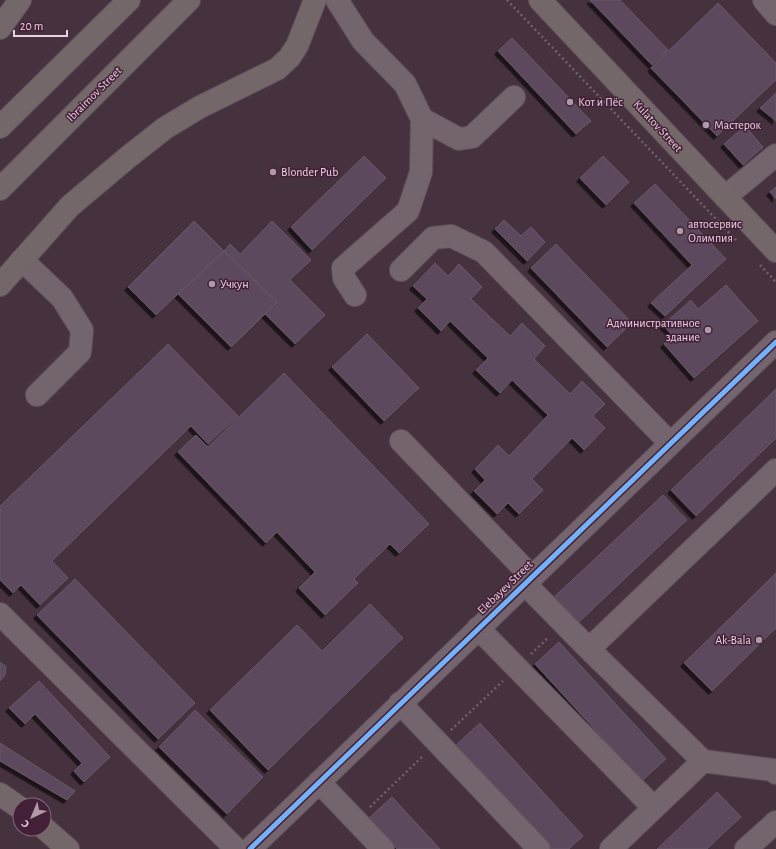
<svg xmlns="http://www.w3.org/2000/svg" width="776" height="849" viewBox="0 0 776 849" font-family="'Alegreya Sans',sans-serif">
<style>
.building{fill:#5d495d;stroke:#695a66;filter:url(#shadow)}
.lines{fill:none;stroke-linecap:round;stroke-linejoin:round}
.minor-casing{stroke:#614f5a;stroke-width:24}
.major-casing{stroke:#614f5a;stroke-width:24}
.path{stroke:#70626a;stroke-width:2.5;stroke-dasharray:2 3;stroke-linecap:butt}
.minor{stroke:#74646e;stroke-width:22}
.major{stroke:#746769;stroke-width:22}
.cycleway-casing{stroke:#432037;stroke-width:8}
.cycleway{stroke:#73b2f8;stroke-width:5}
.poi-dot{fill:#b09aa8;stroke:#432037;stroke-width:1.5}
.labels{text-anchor:middle;stroke-width:3;stroke-linejoin:round;paint-order:stroke}
.street-label{font-size:12px;fill:#e9d2e0;stroke:#432037}
.poi-label{font-size:12px;fill:#e9d2e0;stroke:#432037;text-anchor:start}
</style>
<defs>
<filter id="shadow"><feDropShadow dx="-3.5" dy="3.5" stdDeviation="0" flood-color="#0009"/></filter>
</defs>
<rect width="100%" height="100%" fill="#46323f"/>
<path class="building" d="M590 0H620L668 50 652 65Z
M718 3 776 63V80L717 136 651 68Z
M512 38 591 121 576 134 498 51Z
M776 93V121L760 108Z
M745 126 763 147 743 165 724 144Z
M364 156 386 178 312 250 291 227Z
M603 156 629 182 606 205 580 178Z
M655 184 726 259 665 316 651 303 692 265 634 203Z
M776 187V199L770 192Z
M504 220 521 236 531 227 545 242 527 261 495 229Z
M194 221 224 251 230 244 240 254 272 221 311 260 290 280 325 315 295 344 265 314 231 347 178 294 156 315 128 287Z
M556 244 632 323 607 347 531 268Z
M224 251 277 302 231 347 178 294Z
M435 263 448 276 459 264 482 287 471 299 510 336 522 323 545 346 534 359 570 394 582 381 605 404 593 416 605 428 584 450 572 438 532 479 543 490 519 514 508 503 497 514 474 491 485 480 475 469 498 445 509 456 548 415 512 380 500 393 476 370 488 358 450 321 441 331 418 308 427 299 413 286Z
M726 285 758 321 694 378 664 344 673 336 663 325 691 300 698 309Z
M367 334 419 388 384 421 332 367Z
M168 344 238 416 208 444 191 426 52 561 68 578 40 605 21 585 13 593 0 580V506Z
M284 373 429 524 399 553 390 544 354 579 358 583 325 615 299 588 315 572 277 532 266 543 178 452 196 435 208 447Z
M776 389V438L696 516 671 490Z
M663 495 687 520 577 624 553 598Z
M776 573V628L712 691 684 663Z
M75 579 195 703 158 739 37 615Z
M370 604 403 638 268 770 210 710 297 625 322 651Z
M559 642 666 759 642 781 535 664Z
M0 662 6 667 5 675 0 681Z
M39 681 110 757 84 782 74 771 82 763 35 714 25 724 9 708Z
M195 710 263 777 227 814 159 747Z
M480 723 583 836 569 849H551L456 745Z
M0 743 75 791 67 800 0 761Z
M717 792 741 817 707 849H657Z
M392 797 440 849H397L369 818Z"/>
<g class="lines">
<defs>
<path id="minor" d="M337 0 363 41 405 84 422 119 421 172 408 211 343 268 344 278 355 295
M764 0 776 14
M422 119 459 139 472 137 514 97
M725 197 776 155
M22 260 62 298 82 330 80 352 37 395
M401 270 433 238 451 236 484 252 670 443
M401 441 531 576
M533 592 589 649 776 470
M0 614 236 849
M478 628 654 808
M589 649 703 761 773 770 776 773
M400 703 539 849
M319 782 383 849
M250 849 776 342
M611 849 703 761
M746 849 776 822"/>
<path id="major" d="M540 0 776 251
M0 28 20 0
M0 127 129 0
M0 189 189 0
M0 285 70 206 127 158 165 128 200 107 277 69 289 58 297 46 315 0
M0 794 20 808
M44 828 68 849"/>
</defs>
<use href="#minor" class="minor-casing"/>
<use href="#major" class="major-casing"/>
<path class="path" d="M507 0 736 240
M760 265 776 282
M531 654 549 637
M451 730 503 681
M370 807 424 755"/>
<use href="#minor" class="minor"/>
<use href="#major" class="major"/>
<defs>
<path id="cycleway" d="M250 849 776 342"/>
</defs>
<use href="#cycleway" class="cycleway-casing"/>
<use href="#cycleway" class="cycleway"/>
</g>
<g class="poi-dot">
<circle cx="570" cy="102" r="4"/>
<circle cx="706" cy="125" r="4"/>
<circle cx="273" cy="172" r="4"/>
<circle cx="680" cy="231" r="4"/>
<circle cx="212" cy="284" r="4"/>
<circle cx="708" cy="330" r="4"/>
<circle cx="759" cy="640" r="4"/>
</g>
<g class="labels">
<g class="street-label">
<text transform="translate(94 94) rotate(-45)" y="4">Ibraimov Street</text>
<text transform="translate(658 126) rotate(47)" y="4">Kulatov Street</text>
<text transform="translate(505 587) rotate(-44)" y="4">Elebayev Street</text>
</g>
<g class="poi-label">
<text x="578" y="106">Кот и Пёс</text>
<text x="714" y="129">Мастерок</text>
<text x="281" y="176">Blonder Pub</text>
<text x="688" y="228">автосервис<tspan x="688" dy="14">Олимпия</tspan></text>
<text x="220" y="288">Учкун</text>
<text x="700" y="327" text-anchor="end">Административное<tspan x="700" dy="14">здание</tspan></text>
<text x="751" y="644" text-anchor="end">Ak-Bala</text>
</g>
</g>
<g transform="translate(32 817) rotate(224)"><circle r="19" fill="#432037" stroke="#85677b"/>
<path d="M0-3L7 15L0 10L-7 15Z" fill="#b09aa8"/>
<text y="-6" font-size="11" font-weight="bold" text-anchor="middle" fill="#e9d2e0">С</text>
</g>
<path d="M14 30v6h53v-6" fill="none" stroke="#e9d2e0" stroke-width="2"/>
<text x="20" y="30" font-size="12" fill="#e9d2e0" stroke="#432037" stroke-width="3" paint-order="stroke">20 m</text>
</svg>
